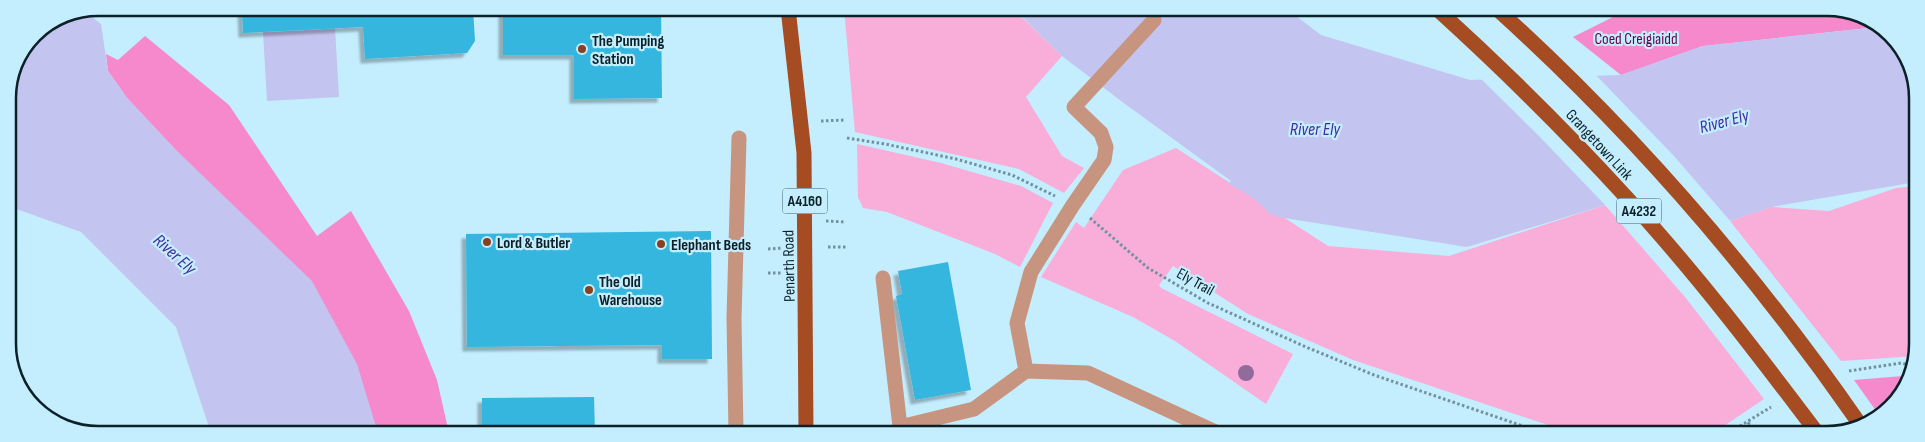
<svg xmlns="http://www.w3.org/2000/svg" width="1925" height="442" viewBox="0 0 1925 442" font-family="'Sofia Sans Condensed',sans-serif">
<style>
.green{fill:#f9add9}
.forest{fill:#f589cb}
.water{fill:#c3c4f0}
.pier{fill:#c4edfd}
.building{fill:#35b6de;filter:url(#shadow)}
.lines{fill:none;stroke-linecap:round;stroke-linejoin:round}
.path{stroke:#71919d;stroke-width:3;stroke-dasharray:2.5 2.5;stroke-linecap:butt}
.service{stroke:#c7947f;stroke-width:15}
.minor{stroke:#c7947f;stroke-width:15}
.primary{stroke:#a54c22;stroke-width:15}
.tree{fill:#916b9c}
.poi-dot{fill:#884120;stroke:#c4edfd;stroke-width:2}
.labels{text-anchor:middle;stroke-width:4.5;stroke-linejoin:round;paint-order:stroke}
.shield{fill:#c4edfd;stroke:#435e68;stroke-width:1}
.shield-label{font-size:15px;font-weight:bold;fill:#0c2028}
.park-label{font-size:16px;fill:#67014c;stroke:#c4edfd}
.poi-label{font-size:16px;font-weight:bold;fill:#0c2028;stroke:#c4edfd;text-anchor:start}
.street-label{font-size:16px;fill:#0c2028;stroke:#c4edfd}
.water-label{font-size:18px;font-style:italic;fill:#432ba5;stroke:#c4edfd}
.rim{fill:none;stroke:#0c2028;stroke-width:2.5}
</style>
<defs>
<filter id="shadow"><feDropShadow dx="-4.5" dy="4.5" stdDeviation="1" flood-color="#0004"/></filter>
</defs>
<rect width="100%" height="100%" fill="#c4edfd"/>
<path class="green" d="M844 8H1012L1062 56 1026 97 1062 156 1084 168 1064 193 1019 169 855 132Z
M857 144 941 163 1021 186 1053 203 1020 267 995 254 887 212 863 208 858 197Z
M1176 148 1328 246 1449 256 1605 205 1685 297 1764 399 1712 434H1575L1353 360 1248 314 1173 266 1159 285 1161 288 1293 354 1266 404 1175 341 1133 317 1041 277 1076 222 1084 228 1123 170Z
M1916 186V356L1841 361 1730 221 1771 207 1829 211 1896 188Z"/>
<path class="forest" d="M1629 9H1844L1878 27 1703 46 1621 75 1573 37Z
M87 10 88 14 65 22 50 24 64 14Z
M145 36 229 105 317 236 351 211 409 311 437 380 449 433H378L173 147 127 98 108 71 106 54 118 60Z
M1903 376 1907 377 1887 412 1879 415 1854 380Z"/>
<path class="water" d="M1013 8 1287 9 1321 35 1470 80 1621 75 1703 46 1878 27 1891 34 1916 80V182L1771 207 1730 221 1605 205 1467 247 1278 217C1264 212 1269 211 1259 203 1250 195 1239 189 1228 184L1231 181 1121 101 1062 56Z
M88 14 101 24 108 71 127 98 173 147 312 281 357 364 378 433H211L176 327 81 232 8 206V92L34 34 50 24 65 22Z
M335 28 339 97 267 101 263 32Z"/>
<path class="pier" d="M1594 73 1674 156 1732 223 1607 207 1538 135 1479 77Z"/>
<path class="building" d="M242 8H473L475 41 467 53 365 59 363 27 243 33Z
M503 8H661L662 98 574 99V55H503Z
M711 231 712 359H662V345L467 347 466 234Z
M948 262 971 390 915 400 896 296 902 294 898 271Z
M594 397 595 433H482V398Z"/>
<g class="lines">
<path class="path" d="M821 121 845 120
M847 138 885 144 956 159 1012 175 1055 196
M1090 218 1148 268 1208 303 1306 347 1374 375 1546 434
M826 221 846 222
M828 247H846
M768 249 783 248
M768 273H783
M1849 371 1901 363 1913 366
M1727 434 1771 407
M1745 434 1750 420"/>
<path class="service" d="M883 278 900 427 899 434
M1026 371 1017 323 1031 272 1073 205 1104 160 1106 147 1101 133 1074 107 1154 20
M900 427 974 409 1026 371 1088 373 1220 434"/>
<path class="minor" d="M736 433 734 318 739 138"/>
<path class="primary" d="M788 8 804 153 806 433
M1437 9C1503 69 1567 132 1627 198 1696 273 1757 353 1818 434
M1497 9C1633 132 1754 272 1859 423"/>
</g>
<circle class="tree" cx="1246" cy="373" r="8"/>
<g class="poi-dot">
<circle cx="582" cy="49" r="5"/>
<circle cx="487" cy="242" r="5"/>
<circle cx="661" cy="244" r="5"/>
<circle cx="589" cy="290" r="5"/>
</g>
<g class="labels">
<g class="shield">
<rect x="782.5" y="188.5" width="45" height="25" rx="4"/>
<rect x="1616.5" y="198.5" width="45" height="25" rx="4"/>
</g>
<g class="shield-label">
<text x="805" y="206">A4160</text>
<text x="1639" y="216">A4232</text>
</g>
<g class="park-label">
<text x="1636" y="44">Coed Creigiaidd</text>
</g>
<g class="poi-label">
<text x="592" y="46">The Pumping<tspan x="592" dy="18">Station</tspan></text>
<text x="497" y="248">Lord &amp; Butler</text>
<text x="671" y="250">Elephant Beds</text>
<text x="599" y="287">The Old<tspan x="599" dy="18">Warehouse</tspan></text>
</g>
<g class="street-label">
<text transform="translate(1600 144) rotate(47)" y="6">Grangetown Link</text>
<text transform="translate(788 266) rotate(-91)" y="6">Penarth Road</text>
<text transform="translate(1196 281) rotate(29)" y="6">Ely Trail</text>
</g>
<g class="water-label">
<text transform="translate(1724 121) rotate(-15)" y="6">River Ely</text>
<text x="1315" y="135">River Ely</text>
<text transform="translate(175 254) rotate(42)" y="6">River Ely</text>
</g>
</g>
<path d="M0 0H1925V442H0ZM98 16H1827A82 82 0 0 1 1909 98V344A82 82 0 0 1 1827 426H98A82 82 0 0 1 16 344V98A82 82 0 0 1 98 16Z" fill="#c4edfd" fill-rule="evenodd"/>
<path class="rim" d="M98 16H1827A82 82 0 0 1 1909 98V344A82 82 0 0 1 1827 426H98A82 82 0 0 1 16 344V98A82 82 0 0 1 98 16Z"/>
</svg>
